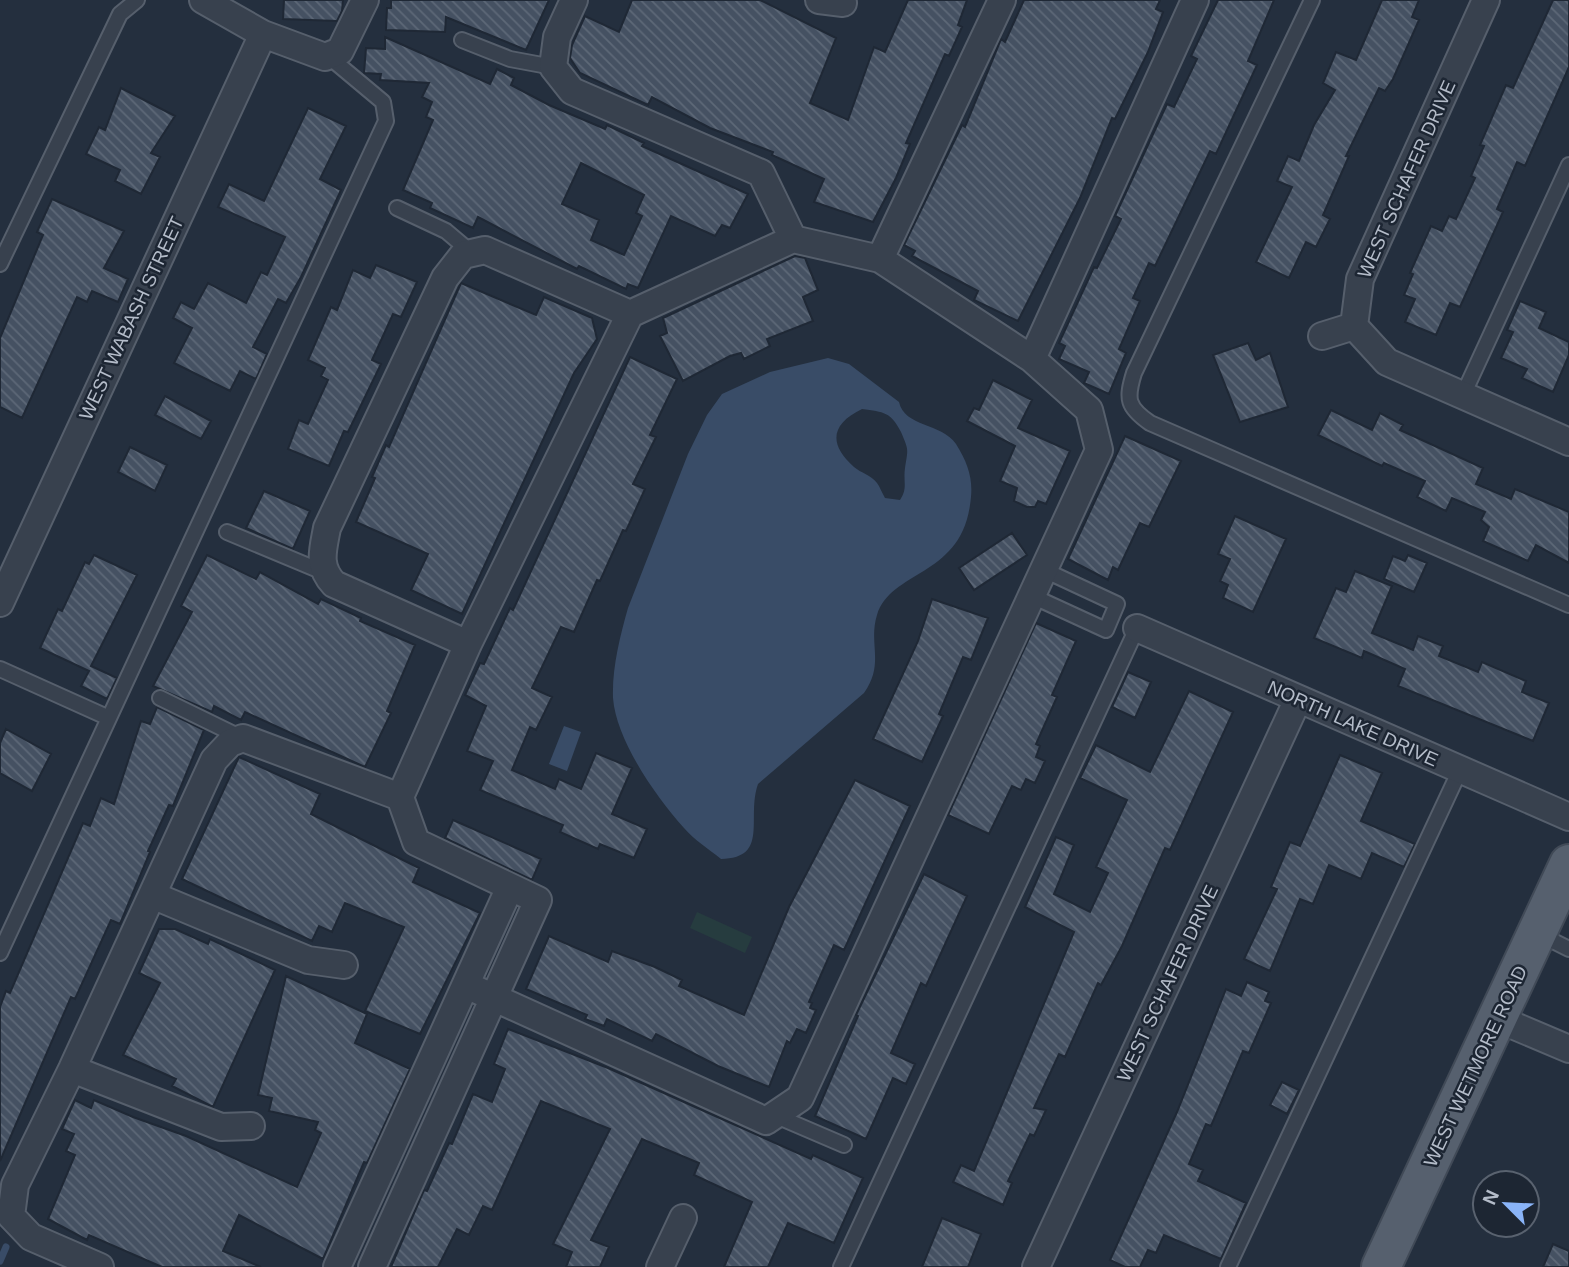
<svg xmlns="http://www.w3.org/2000/svg" width="1569" height="1267" viewBox="0 0 1569 1267" font-family="Helvetica,sans-serif">
<style>
.grass{fill:#263c3f}
.water{fill:#394c67;fill-rule:evenodd}
.lines{fill:none;stroke-linecap:round;stroke-linejoin:round}
.stream{stroke:#394c67;stroke-width:7}
.building{fill:url(#building-back-hatch);stroke:#1f2835;stroke-width:2;fill-rule:evenodd}
.lane-casing{stroke:#565f6c;stroke-width:18}
.street-casing{stroke:#565f6c;stroke-width:30}
.primary-casing{stroke:#414a57;stroke-width:42}
.lane{stroke:#38414e;stroke-width:14}
.street{stroke:#38414e;stroke-width:26}
.primary{stroke:#56606e;stroke-width:38}
.labels{text-anchor:middle;stroke-width:5;stroke-linejoin:round;paint-order:stroke}
.street-label{font-size:19px;fill:#b4bcc9;stroke:#1d2633}
</style>
<defs>
<pattern id="building-back-hatch" width="6" height="6" patternUnits="userSpaceOnUse" patternTransform="scale(1.75)"><rect width="6" height="6" fill="#455162"/><path d="M-1 5l2 2M0 0l6 6M5-1l2 2" fill="none" stroke="#5d6877"/></pattern>
</defs>
<rect width="100%" height="100%" fill="#242f3e"/>
<path class="grass" d="M697 912 752 937 745 953 690 928Z"/>
<path class="water" d="M828 358 849 364 899 402C904 427 942 423 956 444 969 465 974 481 970 505 960 577 891 570 877 615 868 644 885 663 864 693L758 784C746 818 770 858 721 859 709 849 694 840 684 828 656 797 616 740 613 698 612 668 620 636 628 608L688 454 707 415 722 394 770 372ZM862 409C884 412 891 412 901 432 909 451 908 448 905 468 903 482 908 488 900 500L885 498C882 493 880 487 877 483 871 475 861 473 854 467 828 444 831 424 862 409Z
M564 726 581 732 567 771 549 764Z"/>
<g class="lines">
<path class="stream" d="M0 1261 6 1247"/>
</g>
<path class="building" d="M284 0H343L342 11 337 21 283 19Z
M391 0H549L526 50 446 17 445 32 386 30 387 8H391Z
M632 0H760L836 38 810 103 848 120 874 47 885 52 908 0H967L958 25 962 27 949 56 945 54 906 143 910 144 896 178 873 222 814 202 824 179 772 155 773 152 710 128 652 97 648 105 580 73 570 58 572 45 585 16 619 32Z
M1024 0H1160L1156 9 1163 12 1148 52 1115 119 1112 118 1080 198 1018 321 974 300 978 291 912 256 915 251 904 245 962 125 965 127 1001 39 1005 42Z
M1218 0H1274L1248 61 1257 65 1216 154 1210 151 1155 266 1149 263 1133 298 1140 301 1119 349 1126 353 1109 394 1084 383 1089 372 1059 359 1065 346 1059 343 1094 267 1097 268 1121 219 1115 216 1167 104 1174 107 1197 59 1191 56Z
M1382 0H1419L1412 17 1419 20 1393 79 1385 91 1379 88 1346 156H1349L1323 215 1330 219 1316 247 1306 242 1289 278 1256 262 1292 187 1277 181 1288 156 1299 161 1314 125 1335 90 1323 83 1336 52 1356 60Z
M1553 0H1569V67L1525 166 1517 162 1497 209 1503 212 1460 307 1450 303 1436 335 1405 322 1415 299 1404 295 1413 274 1410 273 1431 226 1442 231 1449 216 1456 219 1475 178 1471 176 1484 146 1480 145 1506 85 1513 88Z
M385 37 490 84 497 69 514 78 511 85 549 105 605 129 607 125 644 143 642 146 748 194 730 228 722 225 715 236 671 216 638 288 628 284 626 289 579 266 577 269 478 217 473 228 430 208 432 203 403 190 433 120 426 117 432 102 422 97 429 83 380 80 381 74 364 73 366 48 385 49ZM581 163 644 195 636 213 642 216 624 255 591 240 599 220 562 204Z
M121 88 175 116 151 153 160 157 141 194 115 181 120 170 86 154 99 127 105 130Z
M308 108 346 126 320 179 341 190 301 277 286 303 278 299 253 347 267 354 256 379 240 371 230 391 174 363 192 328 173 318 181 302 194 309 208 283 246 303 261 272 267 275 285 237 218 207 229 184 264 201Z
M52 199 124 231 104 268 128 279 118 302 92 291 87 302 77 297 22 418 0 407V338L43 235 37 232Z
M795 256 805 258 818 290 803 297 813 321 767 339 770 346 744 359 741 353 730 356 683 381 660 336 667 333 663 318Z
M376 265 417 282 401 317 393 314 372 360 381 364 348 432 344 431 329 466 288 449 299 420 308 424 328 380 321 376 325 368 308 360 331 307 337 310 353 270 370 278Z
M461 283 536 315 544 297 592 318 597 339 574 373 462 614 411 590 428 554 356 522 375 478 372 477 386 445 389 447Z
M1520 301 1546 312 1539 328 1569 342V355L1553 392 1522 378 1527 369 1501 358 1513 332 1507 330Z
M1248 343 1256 360 1270 353 1288 407 1240 422 1213 355Z
M630 357 677 379 650 435 656 437 633 484 645 489 626 531 623 530 600 581 597 580 574 632 561 627 532 688 552 697 536 730 530 727 512 770 555 789 559 779 581 789 596 753 632 768 612 814 647 829 634 858 600 844 598 849 560 832 563 825 480 790 493 761 467 751 486 706 465 695 480 663 484 664 510 608 513 610Z
M993 380 1032 400 1018 428 1070 451 1046 504 1038 501 1035 507H1027L1014 501 1017 488 1000 481 1015 446 967 421 974 408 979 410Z
M165 396 211 421 201 439 155 415Z
M1331 410 1372 430 1380 413 1403 425 1400 430 1483 468 1476 484 1511 499 1515 489 1569 512V563L1536 545 1528 561 1483 541 1489 527 1481 520 1485 512 1452 498 1446 511 1417 497 1425 481 1384 463 1382 466 1318 435Z
M1125 436 1181 461 1149 527 1140 523 1118 570 1113 567 1108 580 1068 559Z
M130 447 167 465 155 491 118 472Z
M264 491 310 511 293 549 246 528Z
M1235 516 1286 539 1253 612 1223 598 1228 585 1220 581 1230 559 1218 554Z
M1012 533 1027 555 974 590 959 568Z
M94 555 137 575 91 666 117 678 107 699 81 686 89 671 40 648 58 609 62 611 85 562 89 564Z
M207 555 256 579 260 572 318 604 321 599 361 618 360 621 415 645 387 711 391 713 365 767 245 712 241 720 214 706 212 712 153 686 192 612 181 606Z
M1408 555 1427 563 1414 592 1384 579 1393 556 1405 561Z
M1355 571 1392 586 1372 633 1413 650 1418 636 1443 646 1439 656 1478 672 1482 662 1526 681 1522 692 1549 703 1533 741 1398 686 1405 669 1364 651 1362 658 1314 638 1336 588 1346 592Z
M932 599 988 618 971 660 963 657 939 714 943 716 922 762 873 739 918 641Z
M1036 623 1076 641 1052 695 1057 697 1036 744 1040 746 1036 757 1045 761 1035 783 1026 779 1021 790 1012 786 989 834 948 815Z
M1128 672 1151 682 1135 718 1112 707Z
M1189 691 1233 712 1170 850 1165 848 1122 946 1101 985 1098 983 1065 1057 1059 1054 1034 1108 1046 1110 1034 1136 1030 1134 1008 1181 1012 1183 1003 1205 953 1182 961 1165 974 1171 1074 932 1025 907 1056 837 1074 845 1054 894 1090 912 1108 873 1096 867 1127 800 1080 778 1096 745 1150 772Z
M157 707 204 730 173 806 169 805 148 851 150 852 120 924 111 920 75 999 71 997 0 1161V1007L6 991 10 993 83 823 90 826 101 798 114 804 141 721 150 724Z
M6 729 51 754 32 791 0 773V743Z
M1340 755 1382 773 1361 821 1415 844 1404 867 1372 853 1361 879 1329 865 1313 904 1300 899 1270 971 1244 959 1277 889 1271 887 1290 842 1300 846Z
M239 757 320 794 311 814 419 868 413 882 480 913 420 1034 365 1011 404 927 345 903 332 932 319 926 312 941 182 879Z
M855 780 910 806 844 950 834 945 809 1002 812 1003 810 1008 816 1010 806 1033 797 1029 790 1043 787 1041 769 1087 718 1066 656 1034 652 1041 607 1019 604 1026 585 1019 587 1015 526 989 549 936 608 962 612 951 655 967 682 980 679 986 744 1015 789 907Z
M453 820 541 859 532 880 445 838Z
M924 874 967 896 926 986 921 983 891 1053 915 1064 906 1084 893 1078 866 1139 815 1116 858 1016 856 1015Z
M159 929H175L208 944 210 939 275 970 213 1107 172 1086 176 1079 123 1055 160 983 139 973Z
M286 976 367 1014 355 1043 410 1069 367 1163 364 1162 323 1259 239 1215 223 1251 261 1267H162L89 1235 87 1240 48 1219 75 1155 66 1151 74 1134 62 1129 75 1100 91 1108 94 1100 133 1117 186 1136 297 1187 321 1133 315 1130 318 1122 269 1111 272 1098 258 1095Z
M1247 982 1269 992 1265 1001 1271 1003 1249 1053 1243 1051 1211 1126 1206 1124 1189 1164 1203 1170 1198 1181 1246 1203 1221 1259 1164 1235 1156 1253 1148 1250 1140 1267H1125L1110 1260 1177 1112 1226 989 1241 996Z
M508 1029 608 1068 811 1159 813 1155 863 1178 834 1243 788 1223 768 1267H724L752 1202 694 1175 699 1163 642 1139 591 1240 609 1247 600 1267H566L572 1252 553 1244 610 1129 541 1101 492 1210 483 1206 469 1235 457 1229 438 1267H391L424 1190 427 1191 449 1143 452 1144 473 1094 492 1102 505 1069 494 1064Z
M1282 1082 1299 1090 1287 1114 1270 1105Z
M942 1218 981 1234 968 1267H922Z
M1553 1244 1569 1251V1267H1543Z"/>
<g class="lines">
<defs>
<path id="lane" d="M1312 0 1134 373C1126 399 1127 407 1150 423L1569 605
M462 40 510 59 553 67
M397 208 446 231 472 253
M0 264 120 14 137 0
M1463 395 1569 165
M227 532 323 572
M1032 596 1106 630 1117 604 1044 570
M0 669 109 718
M160 698 242 738
M1539 934 1569 949
M0 953 386 121 383 102 328 56
M774 1115 844 1145
M841 1267 1137 628
M1228 1267 1460 770"/>
<path id="street" d="M203 0 263 34 325 57 340 51 365 0
M819 0 843 3
M1486 0 1360 279 1354 326 1387 362 1569 442
M880 259 1002 0
M1322 336 1354 326
M1032 359 1195 0
M0 603 263 34
M1137 628 1569 817
M468 644 334 584C317 566 323 550 327 528L445 278 463 255 485 250 630 314
M400 797 468 644 630 314 793 239
M152 895 308 960 344 965
M466 985 766 1121 800 1098 1099 450 1089 410 1032 359 880 259 793 239 761 173 572 91 553 67 557 37 574 0
M1498 1019 1569 1049
M72 1069 221 1127 251 1126
M100 1267 31 1237 11 1216 15 1185 72 1069 214 760 230 743 243 738 400 797 416 842 538 900 372 1267
M337 1267 510 887
M660 1267 683 1218
M1036 1267 1298 699"/>
<path id="primary" d="M1381 1267 1569 864"/>
</defs>
<use href="#lane" class="lane-casing"/>
<use href="#street" class="street-casing"/>
<use href="#primary" class="primary-casing"/>
<use href="#lane" class="lane"/>
<use href="#street" class="street"/>
<use href="#primary" class="primary"/>
</g>
<g class="labels">
<g class="street-label">
<text transform="translate(1406 179) rotate(-66)" y="7">WEST SCHAFER DRIVE</text>
<text transform="translate(131 318) rotate(-65)" y="7">WEST WABASH STREET</text>
<text transform="translate(1353 723) rotate(24)" y="7">NORTH LAKE DRIVE</text>
<text transform="translate(1167 983) rotate(-65)" y="7">WEST SCHAFER DRIVE</text>
<text transform="translate(1475 1066) rotate(-65)" y="7">WEST WETMORE ROAD</text>
</g>
</g>
<g transform="translate(1506 1204) rotate(294)"><circle r="33" fill="#1d2633" stroke="#59626f" stroke-width="2"/>
<path d="M0-5L12 26L0 18L-12 26Z" fill="#8ab4f8"/>
<text y="-10" font-size="19" font-weight="bold" text-anchor="middle" fill="#b4bcc9">N</text>
</g>
</svg>
